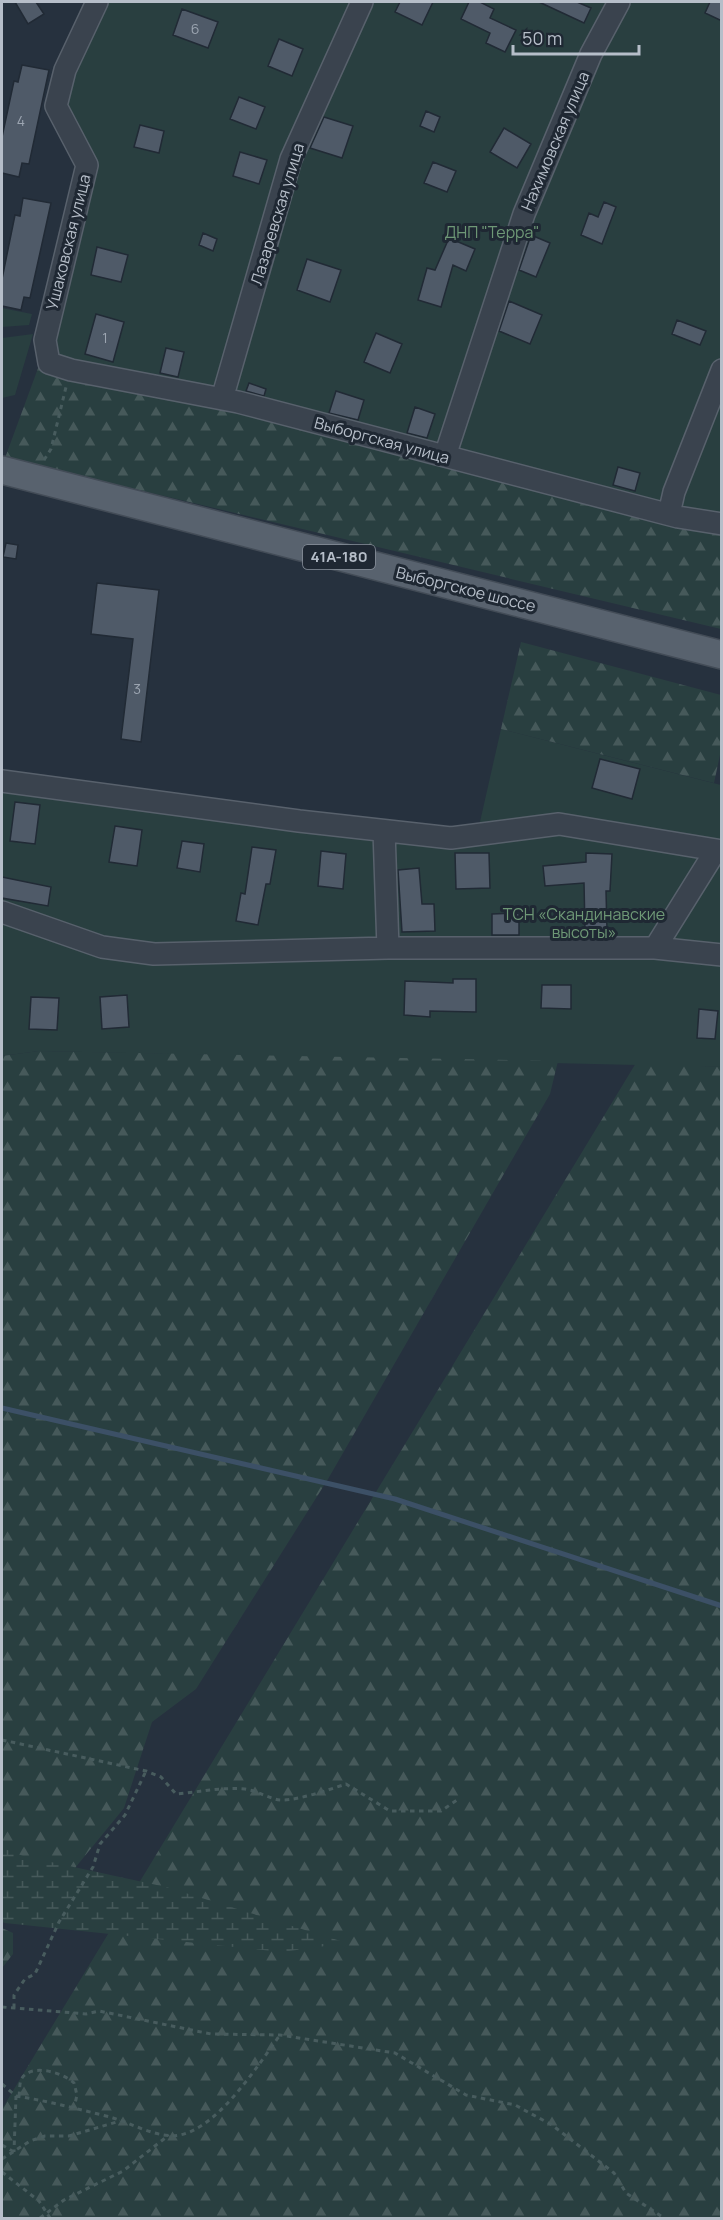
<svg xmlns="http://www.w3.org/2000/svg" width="723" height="2220" viewBox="0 0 723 2220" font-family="Manrope,sans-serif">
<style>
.green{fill:#293f40}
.forest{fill:url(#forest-firs)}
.wetland{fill:url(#wetland-marsh)}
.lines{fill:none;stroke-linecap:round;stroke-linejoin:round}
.stream{stroke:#3c5066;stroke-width:5}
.building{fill:#4f5a68;stroke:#212a35;stroke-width:1.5}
.minor-casing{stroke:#58616c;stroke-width:24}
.major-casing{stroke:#434c57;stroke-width:30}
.path{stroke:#485c5e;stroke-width:3;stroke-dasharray:4.5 4.5;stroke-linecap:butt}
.minor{stroke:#3a434e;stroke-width:21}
.major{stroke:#58626e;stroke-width:27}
.labels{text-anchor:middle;stroke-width:6;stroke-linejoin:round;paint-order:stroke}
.number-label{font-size:14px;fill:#9ca5b1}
.shield{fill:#1f2833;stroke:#89919c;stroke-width:1.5}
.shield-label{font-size:15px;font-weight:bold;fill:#b6bec9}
.street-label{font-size:16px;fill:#b6bec9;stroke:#1f2833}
.park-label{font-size:16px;fill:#6e9876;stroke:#1f2833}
</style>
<defs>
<pattern id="forest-firs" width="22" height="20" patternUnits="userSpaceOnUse" patternTransform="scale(1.5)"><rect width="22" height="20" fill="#293f40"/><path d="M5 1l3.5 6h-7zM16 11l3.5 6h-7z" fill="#46595a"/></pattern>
<pattern id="wetland-marsh" width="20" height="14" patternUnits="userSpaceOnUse" patternTransform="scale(1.5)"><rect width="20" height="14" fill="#293f40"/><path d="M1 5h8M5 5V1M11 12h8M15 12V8" fill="none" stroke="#46595a"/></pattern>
</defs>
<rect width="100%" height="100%" fill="#26313e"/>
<path class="green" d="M97 2H721V524L82 372 46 347 87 165 56 106Z
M2 308 32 314 29 325 2 327Z
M33 334 15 395 2 398V338Z
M501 729 721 785V1067L39 1051 2 1056V781L477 835Z"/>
<path class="forest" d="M44 352 49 363 721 524V629L5 458Z
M521 642 721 695V750L714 783 501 729Z
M39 1051 558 1061 550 1094 328 1479 196 1689 152 1722 124 1808 75 1868 2 1877V1056Z
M636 1063 721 1067V2218H2V2109Z
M2 1928 13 1933V1954L2 1968Z"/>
<path class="wetland" d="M2 1848 23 1856 166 1887 347 1943 282 1952 5 1923 2 1922Z"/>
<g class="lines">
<path class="stream" d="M2 1408 395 1499 722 1606"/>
</g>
<path class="building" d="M15 2H36L44 14 28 24Z
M400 2H433L422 25 395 12Z
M469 2H480L494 9 490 18 516 30 505 52 486 43 490 33 461 19Z
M539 2H577L591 8 584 23Z
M710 2H722V21L705 13Z
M182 9 218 22 208 48 173 35Z
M279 39 303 49 292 76 268 66Z
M22 65 49 70 29 164 22 163 19 177 2 173V137L14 81 18 82Z
M239 97 265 107 256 129 230 119Z
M426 111 440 117 434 132 420 126Z
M324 117 353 126 342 158 310 148Z
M140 125 164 131 159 153 134 147Z
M504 128 531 144 517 168 490 152Z
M240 152 267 160 259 184 233 176Z
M433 162 456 171 447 192 424 183Z
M23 198 51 203 30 298 24 297 21 310 2 306V279L15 215 20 216Z
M604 202 616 207 602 244 581 235 589 213 598 217Z
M203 233 217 239 213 251 199 245Z
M531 235 550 243 536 277 519 270Z
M449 238 475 249 466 271 453 265 441 307 418 300 427 268 435 270Z
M97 247 128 255 121 282 91 275Z
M307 259 341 270 330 302 297 290Z
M509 301 542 315 530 344 499 331Z
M96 314 124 322 113 362 85 354Z
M677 320 706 331 700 345 672 334Z
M376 333 402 344 390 373 364 362Z
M166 348 184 352 178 377 160 373Z
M249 383 266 389 264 396 246 391Z
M336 391 364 400 358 420 329 413Z
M415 407 435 414 427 438 407 433Z
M618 467 640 473 635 491 613 485Z
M6 543 18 545 16 559 3 557Z
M97 583 159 590 141 742 121 739 133 639 91 634Z
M600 759 640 769 632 799 592 788Z
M15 802 40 805 35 844 10 841Z
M115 826 142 830 137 866 109 862Z
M182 841 204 844 200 872 177 868Z
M252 847 276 850 270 884H266L258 925 236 921 241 893 245 894Z
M321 851 346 854 343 889 318 886Z
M455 853H489L490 888 456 889Z
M586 853 612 854 610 891H606L607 930H585L584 883 545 886 543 866 586 862Z
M419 868 422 904H434L435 931 402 932 398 870Z
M2 877 51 887 48 906 2 898Z
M519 913V935H492V914Z
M453 979H476V1012L430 1011V1017L404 1015 405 981 453 983Z
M542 985H571V1009L541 1008Z
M127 995 129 1027 102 1029 100 997Z
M31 997 59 998 57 1030 29 1029Z
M699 1009 718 1011 715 1039 697 1038Z"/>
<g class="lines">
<defs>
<path id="minor" d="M97 2 65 70 56 106 87 165 45 340 49 363 71 370 238 402 678 517 722 524
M222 399 291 159 362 2
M445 456 524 214 591 54 619 2
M669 514 674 492 722 370
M2 781 299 821 451 838 559 824 722 851
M384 831 388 948
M2 912 102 947 154 954 388 948H655L722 955
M655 948 716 850"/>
<path id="major" d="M2 470 722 655"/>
</defs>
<use href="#minor" class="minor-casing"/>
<use href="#major" class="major-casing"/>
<path class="path" d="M44 460 51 449 66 387
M2 1740 146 1771 161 1777 176 1794C199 1792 221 1787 245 1789 257 1791 264 1796 275 1799 289 1804 331 1789 346 1784L390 1811H441L460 1798
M2 2007 86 2014 99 2011 211 2034 280 2035 395 2053 466 2095 515 2105 552 2125 614 2173 626 2193 664 2218
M14 2008V1995L25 1979 35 1974 59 1922 93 1867 100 1844 125 1815 146 1771
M2 2084 16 2096 14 2152
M16 2096C48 2101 78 2109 110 2117 132 2123 157 2139 180 2135 219 2127 258 2065 280 2035
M19 2096C20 2090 19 2083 22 2078 32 2063 64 2073 74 2083L77 2095 74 2108
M2 2145 14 2152
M2 2159 30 2141 45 2136H69L120 2121
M2 2172 39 2201 50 2218
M40 2218 64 2200 123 2171 169 2135"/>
<use href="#minor" class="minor"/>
<use href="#major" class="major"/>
</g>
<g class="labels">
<g class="number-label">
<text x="195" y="34">6</text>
<text x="21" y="126">4</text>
<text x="105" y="343">1</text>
<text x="137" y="694">3</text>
</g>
<rect class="shield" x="303" y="545" width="72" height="24" rx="4.5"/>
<g class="shield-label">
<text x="339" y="562">41А-180</text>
</g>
<g class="street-label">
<text transform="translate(555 141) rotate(-67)" y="6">Нахимовская улица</text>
<text transform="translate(277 214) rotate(-73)" y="6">Лазаревская улица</text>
<text transform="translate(68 242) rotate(-76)" y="6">Ушаковская улица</text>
<text transform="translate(382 440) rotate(15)" y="6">Выборгская улица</text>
<text transform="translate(466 589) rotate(14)" y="6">Выборгское шоссе</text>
</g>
<g class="park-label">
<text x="492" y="238">ДНП "Терра"</text>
<text x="584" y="920">ТСН «Скандинавские<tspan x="584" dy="18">высоты»</tspan></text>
</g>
</g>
<rect width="723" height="2220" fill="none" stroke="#b6bec9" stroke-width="6"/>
<path d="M513 45v9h126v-9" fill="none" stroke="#b6bec9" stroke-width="3"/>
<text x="522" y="45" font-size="18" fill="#b6bec9" stroke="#1f2833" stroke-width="4.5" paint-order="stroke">50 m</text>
</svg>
